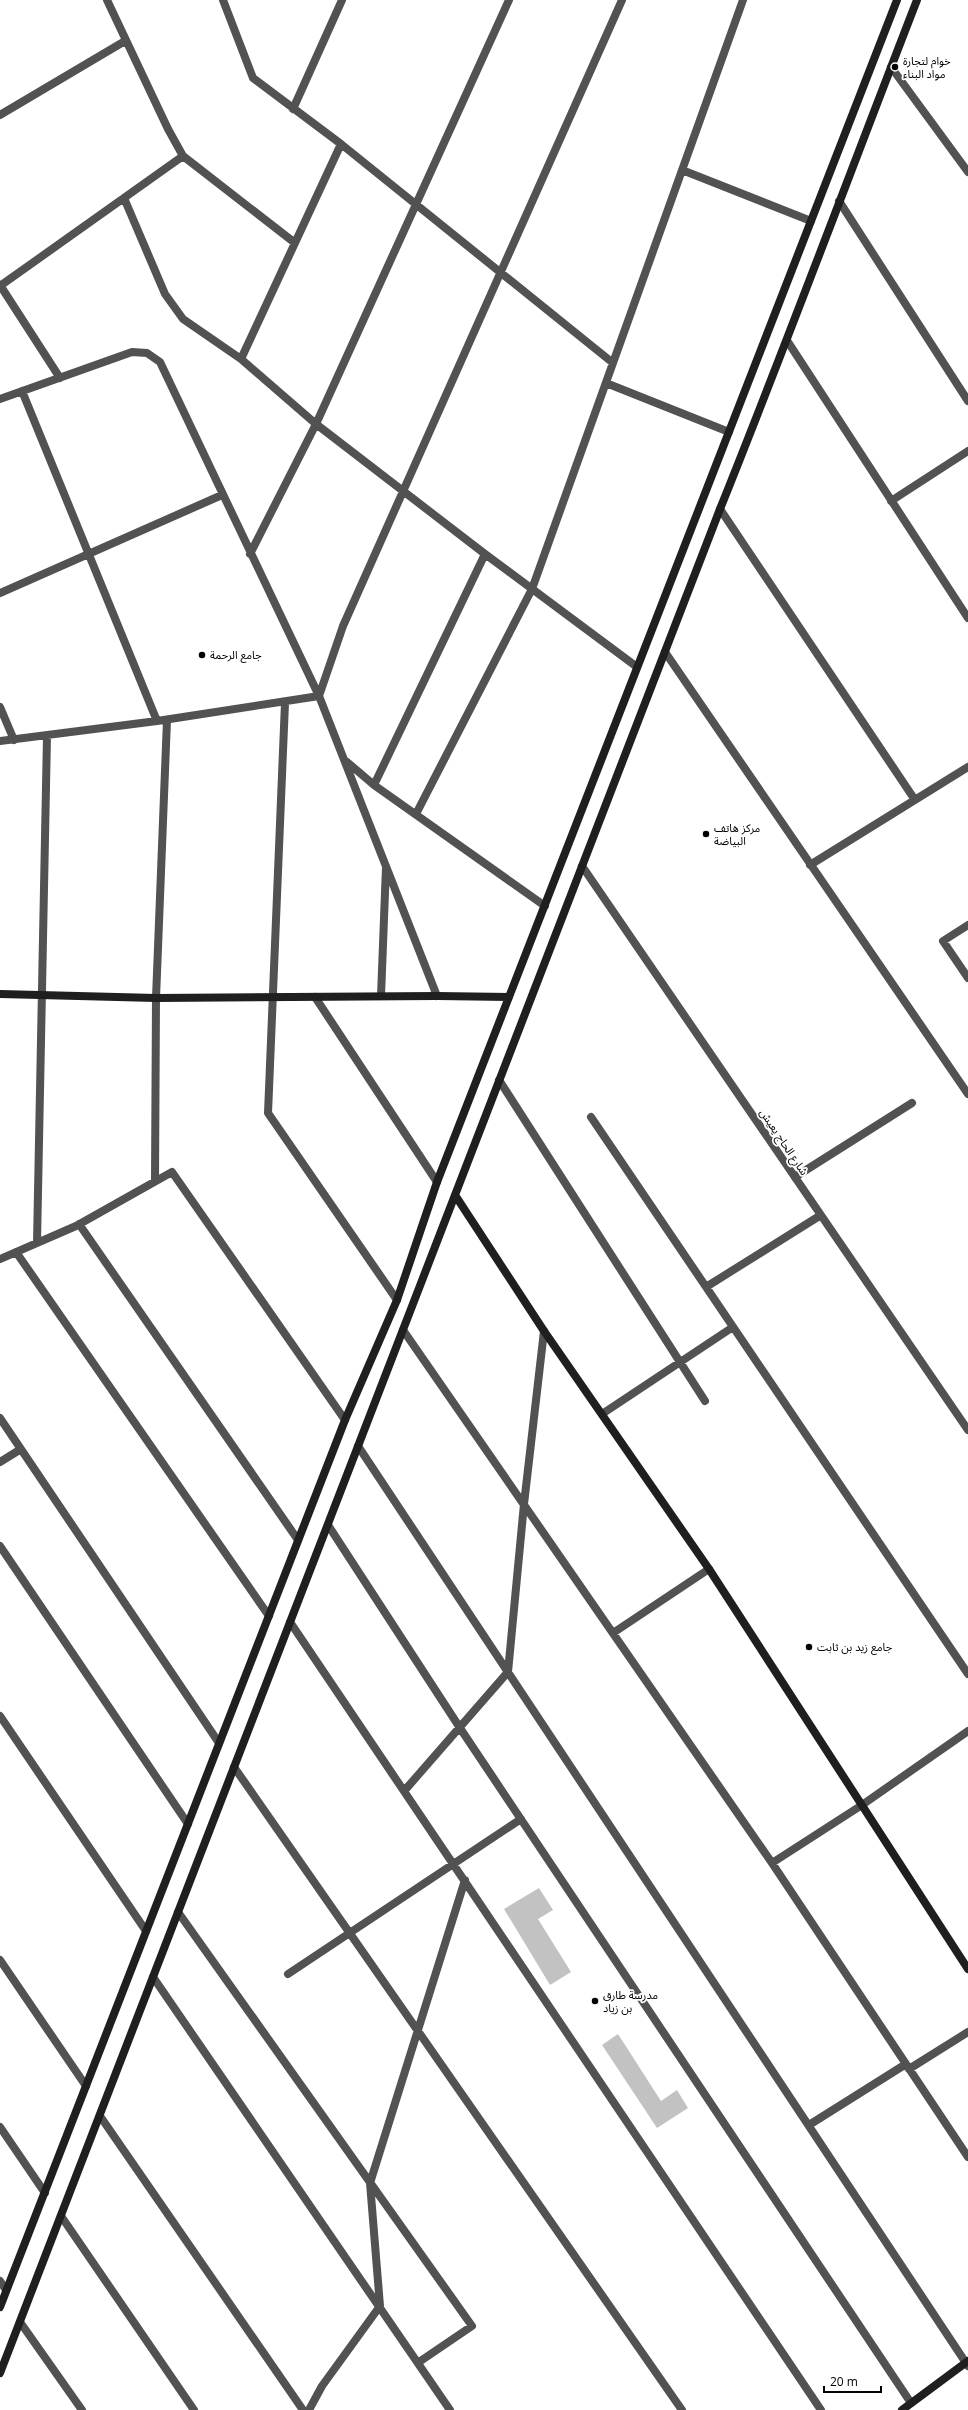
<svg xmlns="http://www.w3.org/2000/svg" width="968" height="2410" viewBox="0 0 968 2410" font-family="'Open Sans','Noto Sans Arabic',sans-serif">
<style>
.building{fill:#c2c2c2}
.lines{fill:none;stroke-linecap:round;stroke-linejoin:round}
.lane{stroke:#525252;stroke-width:8}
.street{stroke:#525252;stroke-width:8}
.secondary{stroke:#1f1f1f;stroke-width:8}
.poi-dot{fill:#000;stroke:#fff;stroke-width:1.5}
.labels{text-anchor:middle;stroke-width:3.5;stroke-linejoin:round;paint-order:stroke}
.poi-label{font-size:11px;fill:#000;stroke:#fff;text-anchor:start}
.street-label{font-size:11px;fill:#000;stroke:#fff}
</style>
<rect width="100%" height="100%" fill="#fff"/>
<path class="building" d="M539 1888 553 1910 538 1919 571 1972 550 1985 504 1909Z
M618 2034 661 2101 677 2090 688 2108 657 2128 602 2045Z"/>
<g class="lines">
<path class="lane" d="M795 1177 912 1103"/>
<path class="street" d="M107 0 168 129 183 156 295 243
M223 0 253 78 341 144 613 363
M891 67 968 172
M293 109 342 0
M0 115 125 41
M682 170 811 221
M124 198 165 294 183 319 241 359 316 424 485 554 637 667
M839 201 968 401
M0 285 60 378
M0 286 183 156
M788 342 968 618
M241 359 341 144
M606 383 729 432
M22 391 157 721
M0 399 132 352 147 353 160 362 319 696 437 996
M891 501 968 451
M720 509 915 800
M250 554 316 424 509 0
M0 593 222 495
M665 652 968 1094
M285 703 268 1113 397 1300
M0 707 14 740
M0 741 157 721 319 696 343 626 622 0
M347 762 374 785 545 906
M374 785 485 554
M416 814 532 589 743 0
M810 865 968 767
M582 866 968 1430
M968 925 943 941 968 978
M381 996 386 867
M315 997 437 1182
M499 1080 705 1401
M591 1117 968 1674
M155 1181 156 998 167 720
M79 1224 298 1540
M37 1243 47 736
M16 1252 269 1616
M0 1259 76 1226 172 1172 345 1420
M706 1287 821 1215
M403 1330 772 1863 968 2157
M602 1414 733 1327
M0 1418 219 1743
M358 1446 968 2366
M0 1462 21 1449
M328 1525 460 1728 911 2403
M0 1546 188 1824
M290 1622 821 2410
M613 1633 709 1569
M0 1716 146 1931
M234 1767 682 2410
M405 1790 508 1672 524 1504 544 1331
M772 1863 862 1805 968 1731
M178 1912 472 2326 419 2362
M0 1960 86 2086
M288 1974 521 1819
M153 1977 450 2410
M909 2069 968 2032
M100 2116 303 2410
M809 2125 906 2064
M0 2127 45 2193
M61 2216 194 2410
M0 2281 6 2290
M20 2322 82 2410
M309 2410 322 2386 380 2306 370 2183 465 1880"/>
<path class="secondary" d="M0 994 156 998 437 996 509 997
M455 1195 544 1331 709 1569 968 1969
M0 2307 345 1420 397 1300 437 1182 897 0
M0 2373 720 509C788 340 851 170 917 0
M902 2410 968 2361"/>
</g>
<g class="poi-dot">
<circle cx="895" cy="67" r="4"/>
<circle cx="202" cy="655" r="4"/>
<circle cx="706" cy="834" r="4"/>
<circle cx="809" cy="1647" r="4"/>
<circle cx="595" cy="2001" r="4"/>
</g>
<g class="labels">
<g class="poi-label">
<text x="903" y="65">خوام لتجارة<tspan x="903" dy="13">مواد البناء</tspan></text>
<text x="210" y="659">جامع الرحمة</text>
<text x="714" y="832">مركز هاتف<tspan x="714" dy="13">البياضة</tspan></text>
<text x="817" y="1651">جامع زيد بن ثابت</text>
<text x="603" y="1999">مدرسة طارق<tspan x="603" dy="13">بن زياد</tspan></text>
</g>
<g class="street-label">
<text transform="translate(784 1142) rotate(56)" y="4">شارع الحاج يعيش</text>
</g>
</g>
<path d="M824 2386v6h57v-6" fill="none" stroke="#000000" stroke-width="2"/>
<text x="830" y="2386" font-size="12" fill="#000000" stroke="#ffffff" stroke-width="3" paint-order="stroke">20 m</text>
</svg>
